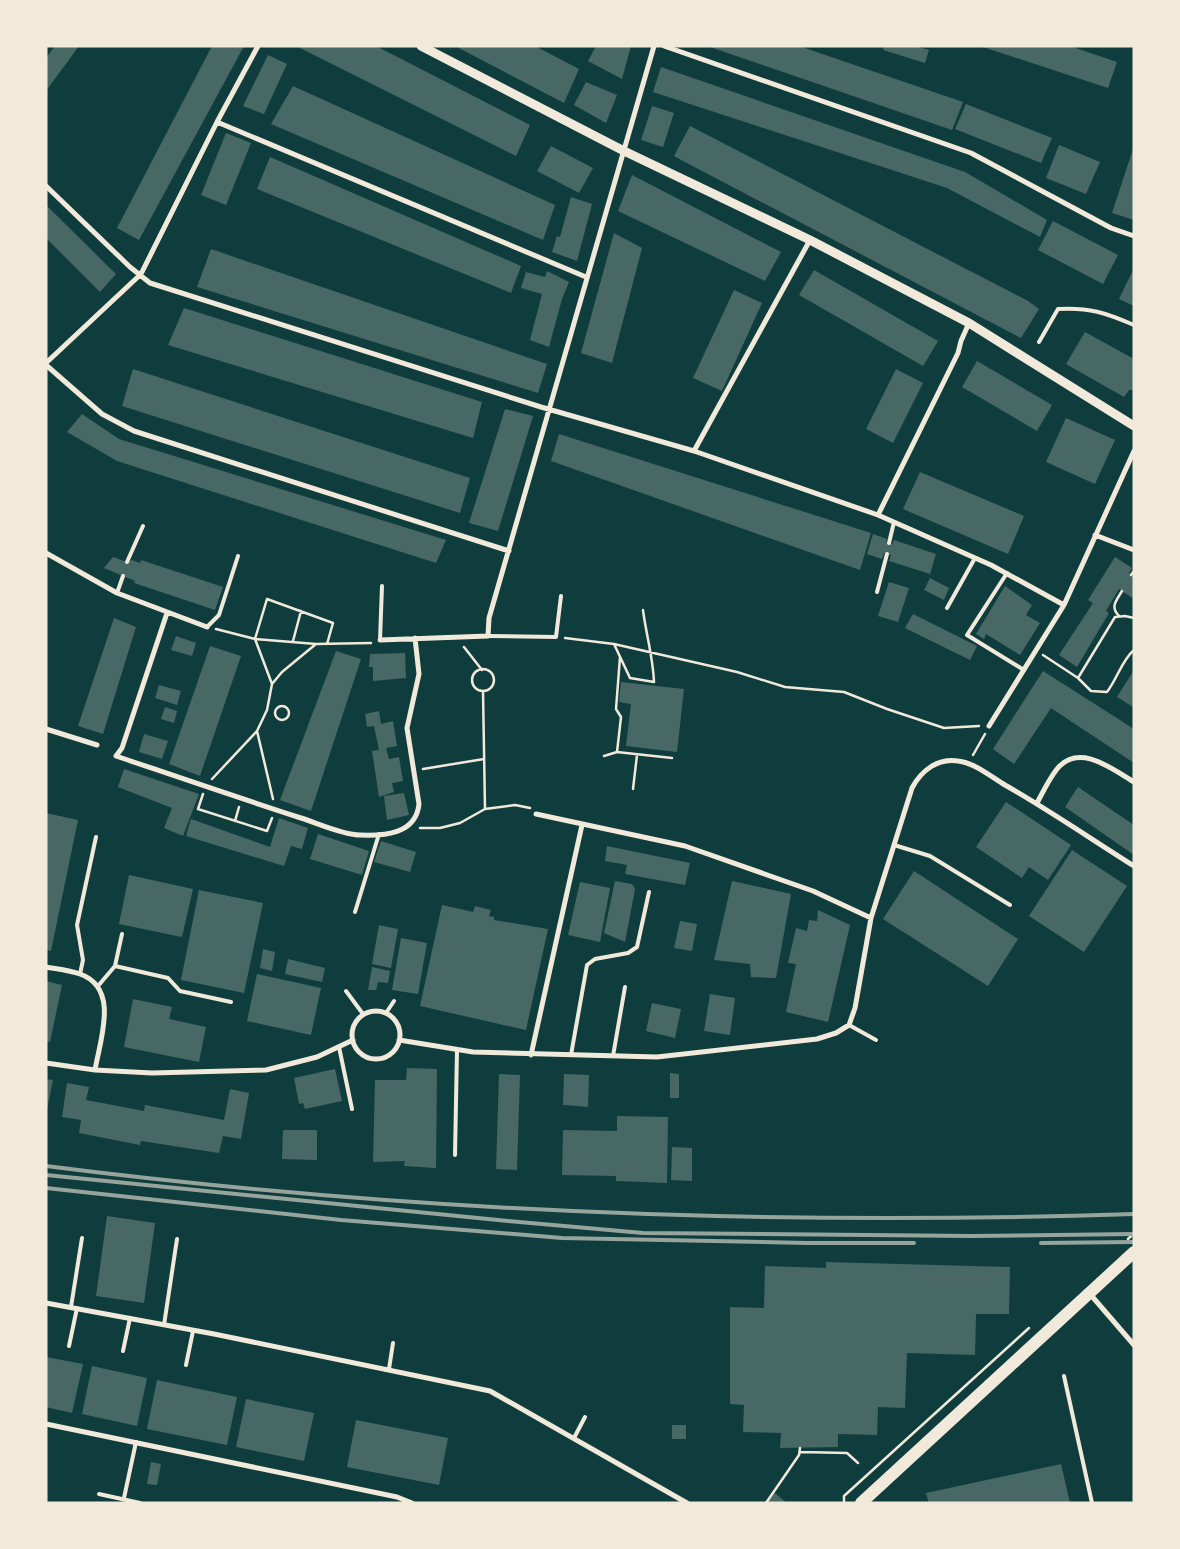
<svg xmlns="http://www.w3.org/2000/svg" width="1180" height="1549" viewBox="0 0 1180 1549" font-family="Jost,sans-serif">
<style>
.building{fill:#486865}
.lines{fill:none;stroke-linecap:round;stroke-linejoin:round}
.path{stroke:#f1e9da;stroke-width:2.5}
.service{stroke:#f1e9da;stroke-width:4}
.minor{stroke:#f1e9da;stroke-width:5}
.tertiary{stroke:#f1e9da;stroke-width:9}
.primary{stroke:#f1e9da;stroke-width:12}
.rail{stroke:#97a49c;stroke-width:4}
</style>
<rect width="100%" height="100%" fill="#0f3d3e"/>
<path class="building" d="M55 46H79L46 91V58Z
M212 46H244L139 240 117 228Z
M296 46H376L530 125 516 156Z
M455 46H535L579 69 564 103Z
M596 46H631L622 79 588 61Z
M707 46H799L963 102 952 130Z
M884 46H915L929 50 925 63 883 50Z
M1070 46 1117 62 1108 88 983 47Z
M268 55 287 64 264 114 243 106Z
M661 67 965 172 1047 220 1040 237 947 188 653 92Z
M586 82 617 95 606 123 574 105Z
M293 86 555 205 543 240 271 124Z
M966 104 1052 138 1041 163 955 129Z
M652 106 674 113 663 147 641 140Z
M690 126 1028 301 1039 309 1021 338 685 162 674 156Z
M226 133 251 143 226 205 201 195Z
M1059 145 1100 162 1086 194 1046 178Z
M551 146 593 168 579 193 537 171Z
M1133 149H1134V220L1112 213Z
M270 157 521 266 511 293 257 189Z
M632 175 781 252 765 281 618 211Z
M571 197 592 204 577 261 552 252 557 236 560 237Z
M46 205 116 274 100 292 46 238Z
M1053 221 1118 255 1103 284 1038 250Z
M614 233 642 248 612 363 581 353Z
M211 249 547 364 538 393 197 287Z
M1134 268V306L1119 299Z
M814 270 938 341 923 366 799 295Z
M547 271 569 282 562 299 549 347 530 340 542 294 521 288 526 272 545 277Z
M734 290 762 303 722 391 693 378Z
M184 308 482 402 473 438 168 345Z
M1085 332 1134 359V390H1129L1124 397 1066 364Z
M977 361 1052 405 1037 431 962 387Z
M133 369 470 478 460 513 122 406Z
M896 369 923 383 893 443 866 429Z
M505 409 533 416 498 531 469 523Z
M82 414 119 439 446 540 436 563 117 461 67 432Z
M1066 418 1115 440 1095 484 1046 462Z
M559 434 871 533 860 570 551 461Z
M920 472 1024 516 1008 554 903 509Z
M873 534 887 539 886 542 892 544 894 540 936 554 930 574 889 561 891 555 887 554 884 553 882 559 867 554Z
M113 557 127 562 132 560 140 563 141 560 223 587 215 610 134 583 135 581 104 568Z
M1115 557 1132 568 1129 573 1134 576V599L1119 589 1106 611 1109 613 1077 667 1059 655 1093 603 1088 600Z
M930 578 949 588 944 600 924 590Z
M889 582 909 588 898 622 878 616Z
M1005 586 1032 605 1026 615 1040 623 1020 655 986 634 984 639 976 634Z
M913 614 977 646 970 660 905 628Z
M114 618 136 627 103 734 78 726Z
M176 636 196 643 192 656 171 650Z
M210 646 241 656 200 776 169 764Z
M336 651 361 659 311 811 280 800Z
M405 653 406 678 373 681V667H369L370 654Z
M1134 670V706L1133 707 1117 697Z
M1043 671 1134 729V763L1051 708 1014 764 993 749Z
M621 682 684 689 677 752 626 746 631 704 619 702Z
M159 685 181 691 177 705 155 698Z
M165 707 177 711 174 723 161 719Z
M379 711 381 724 393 721 397 746 386 748 389 759 399 757 403 781 392 783 394 792 379 797 372 751 379 750 374 726 367 727 365 714Z
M144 734 168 741 162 759 139 752Z
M124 769 199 794 183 836 164 828 172 808 118 787Z
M1078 787 1134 825V855L1065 807Z
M404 793 409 815 387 820 384 796Z
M1006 802 1071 845 1048 880 1029 867 1022 878 976 847Z
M46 813 78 820 51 951 46 950Z
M279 818 308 828 302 849 291 846 284 866 186 836 191 819 270 847Z
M318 834 369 851 362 875 310 859Z
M381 841 416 852 410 872 374 862Z
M607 846 690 863 685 885 625 874 627 865 605 861Z
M1072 850 1127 886 1084 952 1029 916Z
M914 871 1018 939 988 986 883 919Z
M129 875 193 889 182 937 119 924Z
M615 881 632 884 635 889 625 942 604 933Z
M732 881 791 894 776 978 751 977 750 964 714 960Z
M580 882 610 888 600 942 568 935Z
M199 890 263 903 244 993 181 980Z
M442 905 473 912 475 906 491 910 489 916 494 917V920L548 929 526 1030 420 1006Z
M818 910 850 925 828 1022 786 1012 796 964 788 963 796 928 807 931 809 920 817 921Z
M680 921 697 924 692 951 674 948Z
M379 925 398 929 391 968 372 964Z
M401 938 427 943 418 994 392 990Z
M263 949 275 952 272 971 260 968Z
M288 959 325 968 322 982 285 974Z
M372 967 390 971 388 983 378 982 376 990H368Z
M257 974 321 988 311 1035 247 1021Z
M46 981 62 985 50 1042 46 1041Z
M710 994 735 998 730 1035 704 1031Z
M133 999 172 1007 169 1019 206 1027 199 1062 124 1047Z
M652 1003 681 1009 675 1038 646 1031Z
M407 1068 437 1069 436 1168 404 1166 405 1161 373 1162 375 1080H406Z
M335 1069 342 1101 305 1109 303 1103 299 1104 294 1078Z
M670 1073 679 1074V1098H670Z
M499 1074 520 1075 517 1170 496 1169Z
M564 1074 589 1075 588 1107 563 1105Z
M46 1079 53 1080 47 1110H46Z
M67 1083 89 1087 86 1100 144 1111 145 1105 224 1120 230 1089 249 1093 241 1139 223 1136 219 1153 141 1141 140 1145 79 1133 81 1120 62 1117Z
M617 1116 668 1117 667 1183 616 1181V1176L562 1175 563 1130 617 1131Z
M283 1130H317V1160L282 1159Z
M672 1147 692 1148V1181L671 1180Z
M107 1216 155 1223 144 1303 96 1296Z
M826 1262 1010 1267 1009 1314H976L975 1355 907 1353 905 1408 878 1407 877 1435 838 1434V1447L780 1448 781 1433 743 1432 744 1405 730 1404V1307L764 1308 765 1266 826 1268Z
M46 1357 83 1364 72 1413 46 1407Z
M92 1366 147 1378 137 1426 82 1414Z
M157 1380 237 1397 227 1445 147 1429Z
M246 1399 314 1413 304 1461 236 1447Z
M356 1420 448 1438 439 1485 347 1467Z
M672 1425H686V1439H672Z
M151 1462 161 1464 157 1485 147 1484Z
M1061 1464 1070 1503H929L926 1493Z
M775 1493 787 1503H767Z"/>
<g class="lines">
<path class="path" d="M1131 575 1134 571
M1119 616C1110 607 1116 601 1122 591
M216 629 255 639 316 644 371 643
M565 638 614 644 737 672 785 687 844 692 887 709 944 728 979 726
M293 641 301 611
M614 644 630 678 654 682C653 657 646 634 643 610
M464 647 482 670
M1043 655 1078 678 1091 691 1107 692C1117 679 1122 660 1134 650
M620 657 616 709 621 717 617 752 672 758
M472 680a11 11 0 1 1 22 0a11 11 0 1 1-22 0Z
M1078 678 1115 617 1125 616 1134 618
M272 684 255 639 267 599 333 623 327 644
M483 691 485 809
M275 713a7 7 0 1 1 14 0a7 7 0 1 1-14 0Z
M973 755 985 734
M604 756 617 752
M423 769 484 759
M212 779 257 731
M633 789 637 755
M203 794 198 809 267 831 272 818
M273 799 257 731 267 710 272 684 282 672 316 644
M235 821 239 807
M420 828H440L460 823 485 809 515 805 530 808
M1128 1239 1134 1233
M800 1452 847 1453 858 1463
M766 1503 799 1455 800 1448
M844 1503V1496L1029 1328"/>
<path class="service" d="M1039 342 1058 309C1089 307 1106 313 1134 325
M889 543 894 522
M127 562 143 526
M1007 573 967 635 1024 670
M877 592 887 554
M117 593 123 576
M947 608 975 558
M207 627 219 615 238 556
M488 636 556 637 561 596
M380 640 382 586
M894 845 930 856 1010 905
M355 912 379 834
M115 966 168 978 180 991 231 1002
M80 974 83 960 77 925 96 837
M98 986 115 966 122 934
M346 991 363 1014
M386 1013 394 1001
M849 1025 876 1040
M339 1047 352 1109
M571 1055 587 965 595 959 628 953 637 947 649 892
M613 1056 625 987
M455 1155 457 1050
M71 1307 82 1238
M164 1325 177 1239
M69 1346 77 1308
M123 1351 130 1318
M186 1365 193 1331
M389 1369 393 1343
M1064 1376 1092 1503
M574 1438 585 1417
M99 1494 140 1503
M124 1498 136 1442"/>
<path class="minor" d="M664 46 971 153 1111 228 1134 236
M217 122 586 277
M46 186 130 267 150 283 541 407 694 451 878 515 991 565 1064 605
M46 363 141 274 217 122 258 46
M46 365 102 414 134 431 509 551
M694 451 810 240
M878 515 958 353 961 341 969 323
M1095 535 1134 550
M46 553 117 593 207 627
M167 613 122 748 116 756C178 777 239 798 301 818 317 823 343 835 360 835 385 836 416 834 419 804L407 728 419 674 415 638
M380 640 488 636 489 618 654 46
M989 726 1064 605 1134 451
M46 729 97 745
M1037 803C1043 792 1049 779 1057 769 1079 742 1112 769 1134 782
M536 814 685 846 813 891 871 918
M46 967C57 969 69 970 80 974 120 988 100 1040 95 1070
M352 1035a24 24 0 1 1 48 0a24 24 0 1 1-48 0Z
M399 1040 473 1052 657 1057 817 1039 836 1033 849 1025 855 1008 871 918 912 788C921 771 937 758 958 761 975 763 990 776 1005 785 1049 810 1091 839 1134 866
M531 1055 582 825
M46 1063 95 1070 152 1073 266 1070 317 1057 353 1040
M1090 1294 1134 1345
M46 1303 214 1334 490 1391 687 1503
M46 1424 397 1497 412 1503"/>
<path class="tertiary" d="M421 46 624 151 810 240 969 323 1134 426"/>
<path class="primary" d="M861 1503 1134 1252"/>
<path class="rail" d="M46 1166C406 1212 771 1226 1134 1214
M46 1175 508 1221 643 1233 972 1236 1134 1234
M46 1188 341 1220 562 1238 808 1243H914
M1041 1243 1134 1242"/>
</g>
<rect width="1180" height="1549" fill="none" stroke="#f1e9da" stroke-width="95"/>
</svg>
